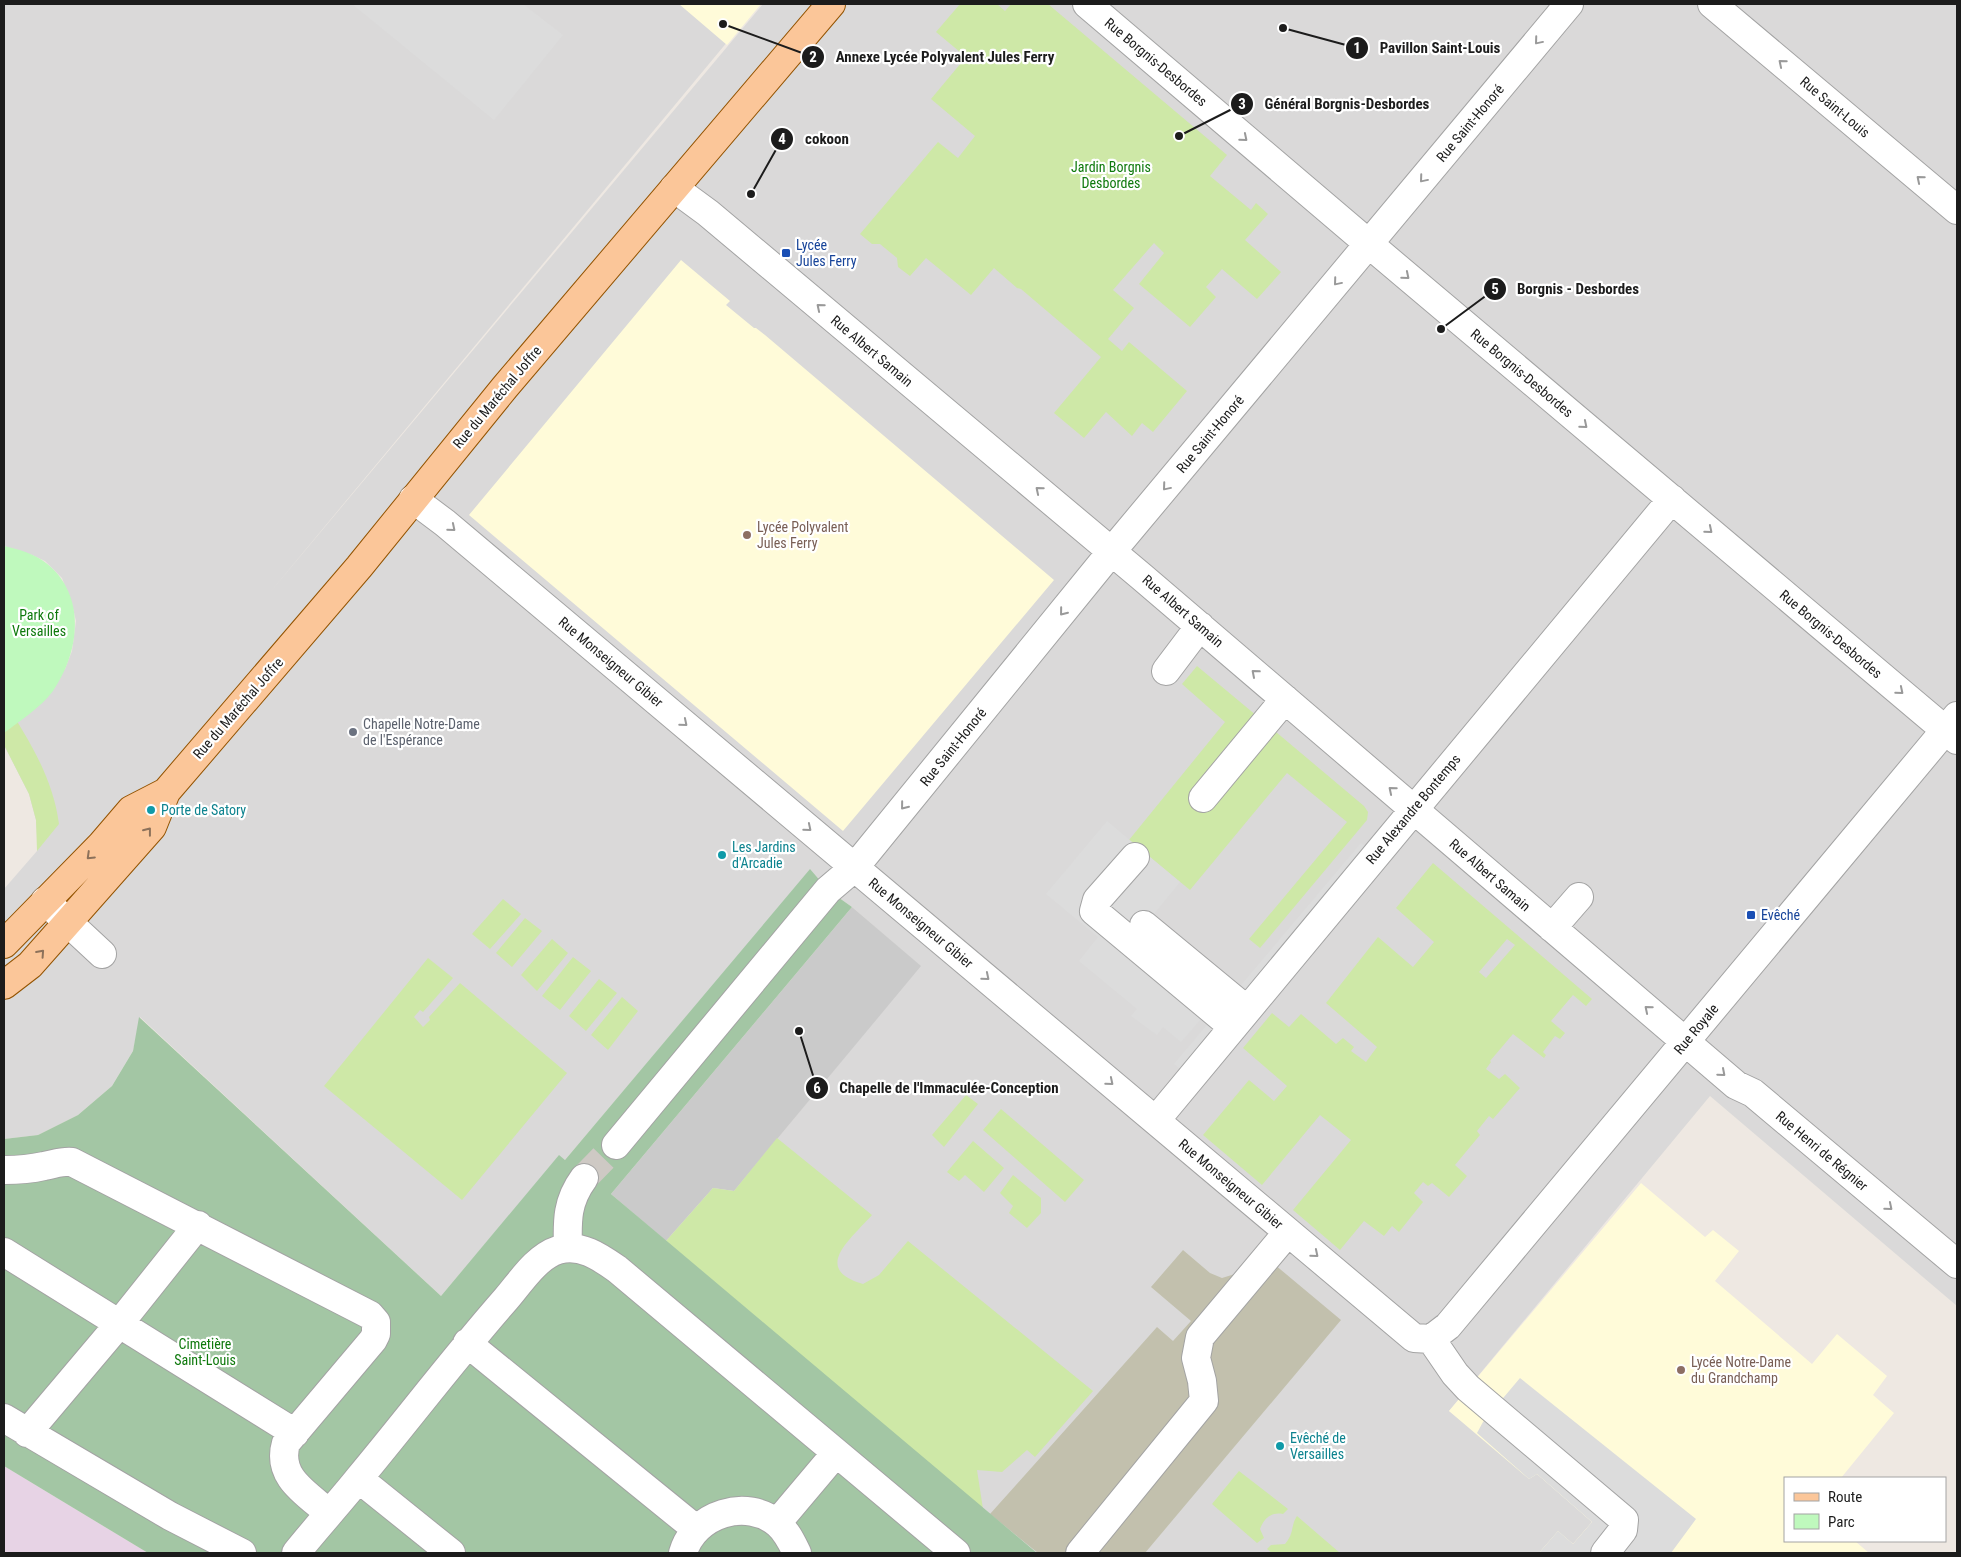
<svg xmlns="http://www.w3.org/2000/svg" width="1961" height="1557" viewBox="0 0 1961 1557" font-family="'Roboto Condensed',sans-serif">
<style>
.residential{fill:#dad9d9}
.industrial{fill:#e7d3e5}
.education{fill:#fffbd9}
.religious{fill:#cacaca}
.construction{fill:#c2c0ad}
.grass{fill:#cee8a7;fill-rule:evenodd}
.cemetery{fill:#a3c6a4}
.park{fill:#bff9bd}
.parking{fill:#dcdcdc}
.lines{fill:none;stroke-linecap:round;stroke-linejoin:round}
.minor-tunnel{stroke:#cec9c4;stroke-width:28;stroke-dasharray:28 14;stroke-linecap:butt}
.minor-casing{stroke:#a3a3a3;stroke-width:30}
.major-casing{stroke:#935301;stroke-width:30}
.minor{stroke:#fff;stroke-width:28}
.major{stroke:#fbc699;stroke-width:28}
.oneway{stroke:#999}
.oneway2{stroke:#8c715a}
.transit-dot{fill:#1a4fb4;stroke:#fff;stroke-width:2}
.education-dot{fill:#8d6e63;stroke:#fff;stroke-width:2}
.worship-dot{fill:#6b7280;stroke:#fff;stroke-width:2}
.culture-dot{fill:#0f9aa8;stroke:#fff;stroke-width:2}
.labels{text-anchor:middle;stroke-width:4.5;stroke-linejoin:round;paint-order:stroke}
.street-label{font-size:14px;fill:#1c1c1c;stroke:#fff}
.park-label{font-size:14px;fill:#0e790c;stroke:#fff}
.transit-label{font-size:14px;fill:#164399;stroke:#fff;text-anchor:start}
.education-label{font-size:14px;fill:#785e54;stroke:#fff;text-anchor:start}
.worship-label{font-size:14px;fill:#5b616d;stroke:#fff;text-anchor:start}
.culture-label{font-size:14px;fill:#0d838f;stroke:#fff;text-anchor:start}
.leader{fill:none;stroke:#1c1c1c;stroke-width:2}
.callout-dot{fill:#1c1c1c;stroke:#fff;stroke-width:2}
.mark-label{font-size:15px;text-anchor:middle;font-weight:bold;fill:#fff}
.callout-label{font-size:15px;text-anchor:middle;font-weight:bold;fill:#1c1c1c;stroke:#fff;stroke-width:4.5;stroke-linejoin:round;paint-order:stroke}
</style>
<rect width="100%" height="100%" fill="#eee8e2"/>
<path class="residential" d="M4 4H684L728 41 267 596 763 4H1957V1306L1710 1096 1449 1411 1477 1433 1537 1474 1592 1522 1573 1544 1558 1532 1539 1553H1037L666 1241 713 1188 734 1191 920 966 852 907 828 890 810 870 565 1160 559 1156 441 1296 140 1017 133 1051 112 1086 78 1115 38 1135 4 1139V889L37 851V834L36 820 29 794 4 745V733L65 669 72 651 76 621 72 604 62 578 45 561 32 555 4 546Z"/>
<path class="industrial" d="M4 1466 148 1553H4Z"/>
<path class="education" d="M679 4H761L727 45Z
M681 260 730 301 726 305 754 328H756L765 335 1054 580 843 831 469 515Z
M1641 1183 1705 1237 1713 1230 1739 1251 1715 1281 1812 1364 1837 1334 1887 1376 1873 1395 1894 1413 1841 1478H1785V1541H1855L1869 1553H1539L1558 1531 1573 1544 1592 1522 1537 1474 1529 1479 1449 1411Z"/>
<path class="religious" d="M852 907 921 966 734 1191 713 1188 666 1241 611 1194Z"/>
<path class="construction" d="M1256 1249 1341 1320 1145 1553H1038L990 1514 1157 1327 1173 1341 1191 1321 1151 1287 1183 1250 1210 1273 1222 1278 1235 1274Z"/>
<path class="grass" d="M960 4H997L1005 11 1011 4H1048L1227 155 1210 176 1251 210 1256 203 1268 214 1245 240 1281 272 1257 299 1222 269 1206 287 1216 297 1190 327 1139 284 1164 253 1154 243 1113 290 1134 308 1108 339 1122 351 1129 342 1187 391 1153 432 1142 423 1132 436 1106 412 1084 438 1054 413 1101 357 1021 289 1017 288 994 268 971 295 926 258 910 276 898 267 897 258 880 244H872L860 234 938 142 958 158 975 136 931 99 966 57 936 32Z
M1197 666 1257 716 1213 806 1276 732 1364 806 1368 812 1367 820 1260 948 1249 939 1347 822 1287 773 1190 890 1129 840 1225 722 1182 684Z
M4 700C28 739 53 777 59 824L37 851 36 820 29 794 4 745Z
M1433 863 1592 999 1586 1006 1573 995 1551 1021 1565 1033 1560 1039 1555 1036 1543 1052 1546 1055 1544 1058 1513 1034 1490 1061 1491 1062 1486 1069 1499 1079 1505 1074 1520 1088 1493 1119 1489 1116 1477 1131 1480 1135 1455 1165 1467 1176 1449 1197 1432 1183 1428 1186 1423 1182 1414 1193 1423 1202 1399 1232 1392 1226 1384 1236 1364 1221 1340 1250 1293 1210 1351 1140 1320 1115 1262 1185 1203 1135 1249 1080 1274 1101 1287 1086 1243 1048 1272 1013 1289 1027 1301 1014 1336 1044 1343 1038 1354 1047 1351 1051 1366 1062 1377 1047 1326 1003 1378 937 1413 967 1434 942 1396 908ZM1507 939 1515 945 1486 978 1479 972Z
M503 899 521 914 490 949 472 934Z
M525 918 542 931 512 967 496 953Z
M552 939 568 953 537 991 521 975Z
M573 957 591 971 560 1010 542 996Z
M428 958 453 978 423 1012 420 1010 414 1017 423 1027 430 1020 429 1017 460 983 567 1073 462 1200 324 1086Z
M599 979 617 993 586 1031 569 1016Z
M622 997 638 1011 608 1050 591 1035Z
M966 1095 978 1104 944 1147 932 1135Z
M1001 1109 1084 1180 1065 1202 983 1130Z
M777 1138 872 1215C851 1239 811 1269 863 1284L879 1275 908 1241 1093 1391 1035 1457 1027 1450 1002 1472 977 1470 983 1509 666 1241 713 1188 734 1191Z
M973 1141 1004 1168 984 1192 965 1175 959 1181 947 1172Z
M1013 1175 1041 1198V1213L1027 1228 1009 1213 1013 1206 1000 1193Z
M1239 1471 1288 1509 1283 1514C1271 1512 1264 1518 1260 1529L1264 1538 1257 1543 1212 1504Z
M1297 1516 1340 1553H1272L1267 1549 1271 1545 1285 1544C1295 1532 1290 1527 1297 1516Z"/>
<path class="cemetery" d="M810 869 828 890 852 907 611 1194 1037 1553H148L4 1466V1139L38 1135 78 1115 112 1086 133 1051 139 1017 441 1296 559 1155 565 1160Z"/>
<path class="park" d="M4 546C18 549 35 554 46 563 87 595 80 652 53 691 40 708 21 720 4 733Z"/>
<path class="parking" d="M352 4H523L563 35 494 120Z
M1107 821 1180 882 1149 920 1220 997 1181 1042 1163 1027 1157 1035 1131 1016 1137 1009 1079 961 1098 937 1046 894Z
M1361 843 1370 850 1243 1007 1231 997Z
M1217 1013 1227 1022 1185 1073 1174 1064Z
M1520 1378 1696 1519 1671 1553H1539L1558 1531 1573 1544 1592 1522 1537 1474 1529 1479 1477 1433 1483 1422Z"/>
<g class="lines">
<path class="minor-tunnel" d="M584 1178 616 1145"/>
<defs>
<path id="minor" d="M1087 4 1369 244 1957 740
M1712 4 1957 210
M674 188 708 213 1142 577 1736 1085 1753 1093 1957 1264
M413 499 445 523 1414 1338 1431 1339
M1166 671 1200 626
M1203 798 1285 699
M1135 857 1097 900 1094 911 1233 1027
M45 901 102 954
M1144 925 1247 1010
M1552 928 1579 897
M1156 1120 1672 499
M616 1145 828 890 855 867 1112 551 1569 4
M4 1170C17 1170 31 1169 44 1166 55 1164 62 1161 72 1162L370 1315 376 1322V1334L373 1340 286 1443C276 1477 306 1493 329 1513
M568 1248C567 1220 567 1201 584 1178
M4 1252 295 1433
M1431 1339 1448 1326 1957 716
M1431 1339 1455 1374 1468 1388 1624 1520 1623 1530 1605 1553
M467 1343 696 1529
M4 1418 170 1516 242 1553
M27 1433 119 1324 198 1225
M359 1479 451 1553
M777 1523 836 1453
M296 1553C316 1528 339 1503 359 1478 409 1418 455 1357 506 1299 520 1283 536 1257 558 1250 580 1243 600 1257 617 1269L956 1553
M683 1553C694 1514 747 1497 778 1524 787 1532 792 1543 797 1553
M1080 1553 1204 1401 1202 1381 1196 1358 1200 1337 1288 1232"/>
<path id="major" d="M4 944 101 845 131 810 166 792
M4 985 30 965 152 827 166 792 359 567 505 387 831 4"/>
</defs>
<use href="#minor" class="minor-casing"/>
<use href="#major" class="major-casing"/>
<use href="#minor" class="minor"/>
<use href="#major" class="major"/>
</g>
<defs><path id="oneway-chevron" d="M-2-3.5L2.5 0L-2 3.5" fill="none" stroke-width="1.6" stroke-linecap="round" stroke-linejoin="round" transform="scale(1.25)"/></defs>
<g class="oneway">
<use href="#oneway-chevron" transform="translate(1538 41) rotate(130)"/>
<use href="#oneway-chevron" transform="translate(1782 63) rotate(-140)"/>
<use href="#oneway-chevron" transform="translate(1244 138) rotate(40)"/>
<use href="#oneway-chevron" transform="translate(1423 179) rotate(130)"/>
<use href="#oneway-chevron" transform="translate(1920 179) rotate(-140)"/>
<use href="#oneway-chevron" transform="translate(1406 276) rotate(40)"/>
<use href="#oneway-chevron" transform="translate(1337 282) rotate(130)"/>
<use href="#oneway-chevron" transform="translate(820 307) rotate(-140)"/>
<use href="#oneway-chevron" transform="translate(1584 425) rotate(40)"/>
<use href="#oneway-chevron" transform="translate(1166 487) rotate(130)"/>
<use href="#oneway-chevron" transform="translate(1039 490) rotate(-140)"/>
<use href="#oneway-chevron" transform="translate(452 528) rotate(40)"/>
<use href="#oneway-chevron" transform="translate(1709 530) rotate(40)"/>
<use href="#oneway-chevron" transform="translate(1063 612) rotate(129)"/>
<use href="#oneway-chevron" transform="translate(1255 673) rotate(-139)"/>
<use href="#oneway-chevron" transform="translate(1900 691) rotate(40)"/>
<use href="#oneway-chevron" transform="translate(684 723) rotate(40)"/>
<use href="#oneway-chevron" transform="translate(1392 790) rotate(-140)"/>
<use href="#oneway-chevron" transform="translate(904 806) rotate(129)"/>
<use href="#oneway-chevron" transform="translate(808 828) rotate(40)"/>
<use href="#oneway-chevron" transform="translate(986 977) rotate(40)"/>
<use href="#oneway-chevron" transform="translate(1648 1009) rotate(-140)"/>
<use href="#oneway-chevron" transform="translate(1722 1073) rotate(41)"/>
<use href="#oneway-chevron" transform="translate(1110 1082) rotate(40)"/>
<use href="#oneway-chevron" transform="translate(1889 1207) rotate(40)"/>
<use href="#oneway-chevron" transform="translate(1315 1254) rotate(40)"/>
</g>
<g class="oneway2">
<use href="#oneway-chevron" transform="translate(148 831) rotate(-52)"/>
<use href="#oneway-chevron" transform="translate(90 856) rotate(136)"/>
<use href="#oneway-chevron" transform="translate(41 953) rotate(-48)"/>
</g>
<g class="transit-dot">
<rect x="781" y="248" width="10" height="10" rx="2.5"/>
<rect x="1746" y="910" width="10" height="10" rx="2.5"/>
</g>
<g class="education-dot">
<circle cx="747" cy="535" r="5"/>
<circle cx="1681" cy="1370" r="5"/>
</g>
<circle class="worship-dot" cx="353" cy="732" r="5"/>
<g class="culture-dot">
<circle cx="151" cy="810" r="5"/>
<circle cx="722" cy="855" r="5"/>
<circle cx="1280" cy="1446" r="5"/>
</g>
<g class="labels">
<g class="street-label">
<text transform="translate(1156 62) rotate(40)" y="5">Rue Borgnis-Desbordes</text>
<text transform="translate(1835 107) rotate(40)" y="5">Rue Saint-Louis</text>
<text transform="translate(1470 123) rotate(-50)" y="5">Rue Saint-Honoré</text>
<text transform="translate(872 351) rotate(40)" y="5">Rue Albert Samain</text>
<text transform="translate(1522 373) rotate(40)" y="5">Rue Borgnis-Desbordes</text>
<text transform="translate(497 397) rotate(-50)" y="5">Rue du Maréchal Joffre</text>
<text transform="translate(1210 434) rotate(-50)" y="5">Rue Saint-Honoré</text>
<text transform="translate(1183 611) rotate(41)" y="5">Rue Albert Samain</text>
<text transform="translate(1831 634) rotate(40)" y="5">Rue Borgnis-Desbordes</text>
<text transform="translate(611 662) rotate(40)" y="5">Rue Monseigneur Gibier</text>
<text transform="translate(238 708) rotate(-49)" y="5">Rue du Maréchal Joffre</text>
<text transform="translate(953 747) rotate(-51)" y="5">Rue Saint-Honoré</text>
<text transform="translate(1413 809) rotate(-50)" y="5">Rue Alexandre Bontemps</text>
<text transform="translate(1490 875) rotate(41)" y="5">Rue Albert Samain</text>
<text transform="translate(921 923) rotate(40)" y="5">Rue Monseigneur Gibier</text>
<text transform="translate(1696 1029) rotate(-50)" y="5">Rue Royale</text>
<text transform="translate(1822 1151) rotate(40)" y="5">Rue Henri de Régnier</text>
<text transform="translate(1231 1184) rotate(40)" y="5">Rue Monseigneur Gibier</text>
</g>
<g class="park-label">
<text x="1111" y="172">Jardin Borgnis<tspan x="1111" dy="16">Desbordes</tspan></text>
<text x="39" y="620">Park of<tspan x="39" dy="16">Versailles</tspan></text>
<text x="205" y="1349">Cimetière<tspan x="205" dy="16">Saint-Louis</tspan></text>
</g>
<g class="transit-label">
<text x="796" y="250">Lycée<tspan x="796" dy="16">Jules Ferry</tspan></text>
<text x="1761" y="920">Evêché</text>
</g>
<g class="education-label">
<text x="757" y="532">Lycée Polyvalent<tspan x="757" dy="16">Jules Ferry</tspan></text>
<text x="1691" y="1367">Lycée Notre-Dame<tspan x="1691" dy="16">du Grandchamp</tspan></text>
</g>
<g class="worship-label">
<text x="363" y="729">Chapelle Notre-Dame<tspan x="363" dy="16">de l'Espérance</tspan></text>
</g>
<g class="culture-label">
<text x="161" y="815">Porte de Satory</text>
<text x="732" y="852">Les Jardins<tspan x="732" dy="16">d'Arcadie</tspan></text>
<text x="1290" y="1443">Evêché de<tspan x="1290" dy="16">Versailles</tspan></text>
</g>
</g>
<path class="leader" d="M1283 28L1357 48M723 24L813 57M1179 136L1242 104M751 194L782 139M1441 329L1495 289M799 1031L817 1088"/>
<g class="callout-dot">
<circle cx="1283" cy="28" r="5"/>
<circle cx="723" cy="24" r="5"/>
<circle cx="1179" cy="136" r="5"/>
<circle cx="751" cy="194" r="5"/>
<circle cx="1441" cy="329" r="5"/>
<circle cx="799" cy="1031" r="5"/>
<circle cx="1357" cy="48" r="12"/>
<circle cx="813" cy="57" r="12"/>
<circle cx="1242" cy="104" r="12"/>
<circle cx="782" cy="139" r="12"/>
<circle cx="1495" cy="289" r="12"/>
<circle cx="817" cy="1088" r="12"/>
</g>
<g class="mark-label">
<text x="1357" y="53">1</text>
<text x="813" y="62">2</text>
<text x="1242" y="109">3</text>
<text x="782" y="144">4</text>
<text x="1495" y="294">5</text>
<text x="817" y="1093">6</text>
</g>
<g class="callout-label">
<text x="1440" y="53">Pavillon Saint-Louis</text>
<text x="945" y="62">Annexe Lycée Polyvalent Jules Ferry</text>
<text x="1347" y="109">Général Borgnis-Desbordes</text>
<text x="827" y="144">cokoon</text>
<text x="1578" y="294">Borgnis - Desbordes</text>
<text x="949" y="1093">Chapelle de l'Immaculée-Conception</text>
</g>
<rect width="1961" height="1557" fill="none" stroke="#1c1c1c" stroke-width="10"/>
<rect x="1784" y="1477" width="162" height="65" fill="#ffffff" stroke="#a4a4a4"/>
<rect x="1794" y="1493" width="25" height="8" fill="#fbc699" stroke="#a4a4a4"/>
<text x="1828" y="1502" font-size="15" fill="#1c1c1c">Route</text>
<rect x="1794" y="1514" width="25" height="15" fill="#bff9bd" stroke="#a4a4a4"/>
<text x="1828" y="1527" font-size="15" fill="#1c1c1c">Parc</text>
</svg>
